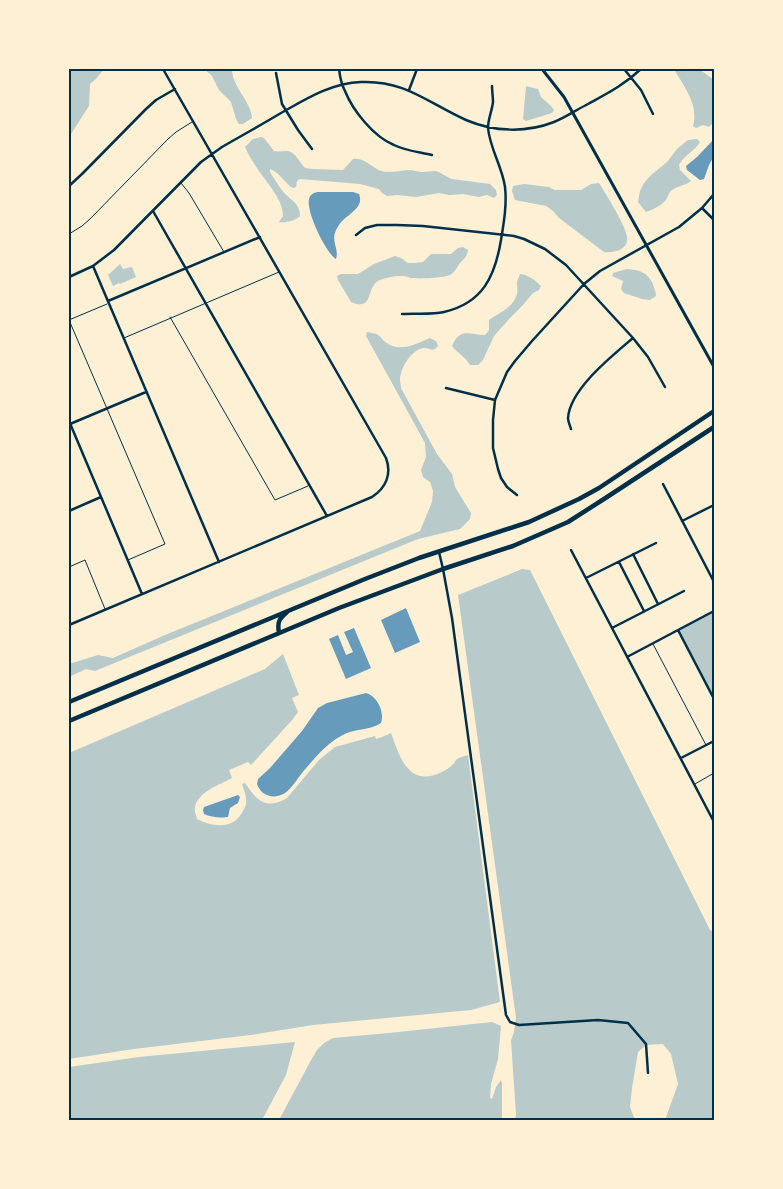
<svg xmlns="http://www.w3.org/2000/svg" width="783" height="1189" viewBox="0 0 783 1189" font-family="Arial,sans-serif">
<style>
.green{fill:#b9caca}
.water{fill:#669bbc}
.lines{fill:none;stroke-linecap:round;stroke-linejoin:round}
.service{stroke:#003049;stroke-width:1}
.minor{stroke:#003049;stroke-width:2.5}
.tertiary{stroke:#003049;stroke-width:3}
.primary{stroke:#003049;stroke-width:4.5}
.neatline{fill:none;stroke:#003049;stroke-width:2}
</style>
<rect width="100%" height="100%" fill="#fdf0d5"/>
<path class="green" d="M69 69H104L96 79 90 84 89 106 69 137Z
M204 69H232C232 87 251 101 252 118L243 124H239L236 119 231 102 219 90 212 76Z
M674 69H699L714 80V122L709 127 703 125 696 128 693 126C699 104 684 87 674 69Z
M526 86 538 89 541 97 551 106 554 110 552 113 526 121 523 119Z
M261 137 264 138 274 151C279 152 282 151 287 151 295 151 300 163 305 168L312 169 343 170 353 159C364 157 371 167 381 171 389 173 399 171 408 170 413 170 418 172 423 172 427 172 431 171 435 171 441 172 446 177 452 179L490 184 496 190 497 195 494 198 487 195 479 197 463 194 449 195 439 193 416 197 397 195 387 196 382 193 379 189 360 184 300 179 297 181 296 187 293 188C284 183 281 173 270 169V172C274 178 277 184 282 190 289 200 300 202 300 216 295 221 285 223 279 222L283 216C283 200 268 184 259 171 254 164 249 156 245 147L253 139Z
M697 139 700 142C695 151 684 155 679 165L680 170 691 181C685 186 675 186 670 192 668 194 668 197 666 200 662 205 652 210 646 212L638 202 640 191 644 183 650 176 667 162 677 149 688 140Z
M599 183C606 194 626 226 627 237 629 250 613 253 604 252L559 218 553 211 546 206 515 200 512 191 513 186 524 184 549 187 555 190H581L591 184Z
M463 247 468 250C466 259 465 257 460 263 457 267 455 272 450 275 443 278 419 279 411 278 407 277 403 275 400 276 394 276 386 278 380 280 365 286 375 312 351 302L338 280 337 276 341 274H358L374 264 395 256 401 258 408 263H415L423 262 431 254H451L458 248Z
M120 264 123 269 132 267 136 277 120 284 119 283 113 286 108 275Z
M627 269C640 270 647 272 653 284 654 289 656 291 656 296L650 300 642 299 624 293 621 289 623 281 612 276 613 273Z
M520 274C529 275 535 280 541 286L539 290 533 293 523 305 511 317 494 336 483 360 478 365H470C464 355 459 355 452 346 460 327 470 335 485 335L489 330V320C499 313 513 308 517 294 518 289 517 286 517 282 518 279 519 277 520 274Z
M367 332C370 333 376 333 378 335 381 337 382 339 384 341 399 354 415 344 430 338L436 341 438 346C432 353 431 348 424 348 411 349 400 369 400 380 400 382 401 385 401 388L437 454 452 474 455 487 471 513 470 519 460 529 418 539 95 671 86 669 69 677V664L98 655 113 658 165 635 420 531 432 502 433 491 430 482 423 477 421 470 426 457 425 443 366 336Z
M522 569 530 570 710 930 714 932V1120H665L678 1084 671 1054 663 1044 646 1045 638 1052 632 1088 630 1107 635 1120H515L516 1115 511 1040 514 1032 516 1018 458 595Z
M714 611V699L678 630Z
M283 654 299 695 292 698 298 712 293 719 251 765 248 762 229 770 232 778C219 785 198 792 195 807 194 811 196 815 197 819 212 827 234 830 243 811 244 809 246 806 246 804 247 797 244 790 242 784L245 783C257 801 266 810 287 798L319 760 335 747 375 736 376 739 382 737 391 733C400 758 409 788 442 772 445 770 450 768 452 765 454 764 455 761 457 759 460 757 465 756 468 755L500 1002 471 1010 313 1025 251 1035 134 1049 69 1059V753L265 669Z
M492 1022 501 1026 498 1059 491 1084 490 1098 492 1099 496 1087 501 1080 502 1084V1120H279L310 1062 317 1050 324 1043 333 1038 389 1033Z
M295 1042 286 1075 262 1120H69V1067L139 1057Z"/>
<path class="water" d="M714 139V156L709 165 704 179 700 180 687 170 686 166 697 157Z
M317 192H353L359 194C365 209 346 214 339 225 328 241 340 247 336 259 326 253 306 212 309 199 310 195 313 193 317 192Z
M406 608 420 642 395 653 381 620Z
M354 628 371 668 346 679 329 639 338 635 346 655 353 652 344 632Z
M366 693C377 696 385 712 381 723 370 731 353 728 341 736 326 744 313 760 302 773 297 779 292 788 285 793 274 800 261 796 257 784L258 779 270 768 302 731 318 708 327 703Z
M238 795 240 797 238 803 230 808 228 817C220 818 210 817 204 814L203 810 204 807Z"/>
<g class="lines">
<path class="service" d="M181 183 189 193 224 252
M69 234 82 226 90 219 167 140 176 132 192 122
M170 317 275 500 308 486
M69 320 165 544 128 560
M69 320 107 304
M124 338 279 272
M69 567 85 560 105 609
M653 644 706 745
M695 784 714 773"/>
<path class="minor" d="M339 69C340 77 341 84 345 91 353 111 374 137 394 145 406 151 419 152 432 155
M624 69 641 90 653 114
M276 73 282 104 298 130 312 149
M409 90 417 69
M69 186 82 174 146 109 156 100 175 89
M702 208 714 220
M153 211 327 516
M356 235 365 228 377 225H397L423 226 514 236 524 239 545 249 566 265 633 338 648 357 665 387
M93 266 219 562
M69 277 93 266 114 250 201 162 222 147C241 136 261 125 281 113 306 99 331 83 361 82 405 80 428 103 466 120 494 132 526 133 554 122 566 117 576 110 588 104 608 93 624 85 641 69
M108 301 260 237
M402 314C415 313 431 315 444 312 483 303 495 276 501 240 504 222 507 204 505 187 502 166 490 149 488 128 488 119 492 111 493 102 493 97 492 91 492 86
M446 388 495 400
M69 421 142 594
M70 424 146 392
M571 429C570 426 568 421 568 418 570 389 612 356 633 338
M663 484 714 582
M517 495 507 487 501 478 498 469 493 448V420L495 400 507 372 515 361 532 341 584 284 600 271 679 227 702 208 714 194
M69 511 101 497
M682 521 714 505
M571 550 714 822
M439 552 443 569 452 618 506 1015 510 1022 519 1025 598 1020 628 1023 646 1044 648 1073
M633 554 658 604
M619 562 644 611
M586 578 656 543
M69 625 372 497C386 488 392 474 386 458L163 69
M612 628 684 591
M678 630 714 699
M627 657 714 611
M681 758 714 741"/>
<path class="tertiary" d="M542 69 564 97 714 367"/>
<path class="primary" d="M279 633C277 622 279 619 287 612
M69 702 365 579 419 558 529 522 579 499 599 488 714 411
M69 721 339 608 443 569 513 546 552 529 568 522 604 499 714 427"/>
</g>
<rect width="783" height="1189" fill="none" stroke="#fdf0d5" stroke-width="140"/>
<rect x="70" y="70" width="643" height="1049" class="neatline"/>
</svg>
